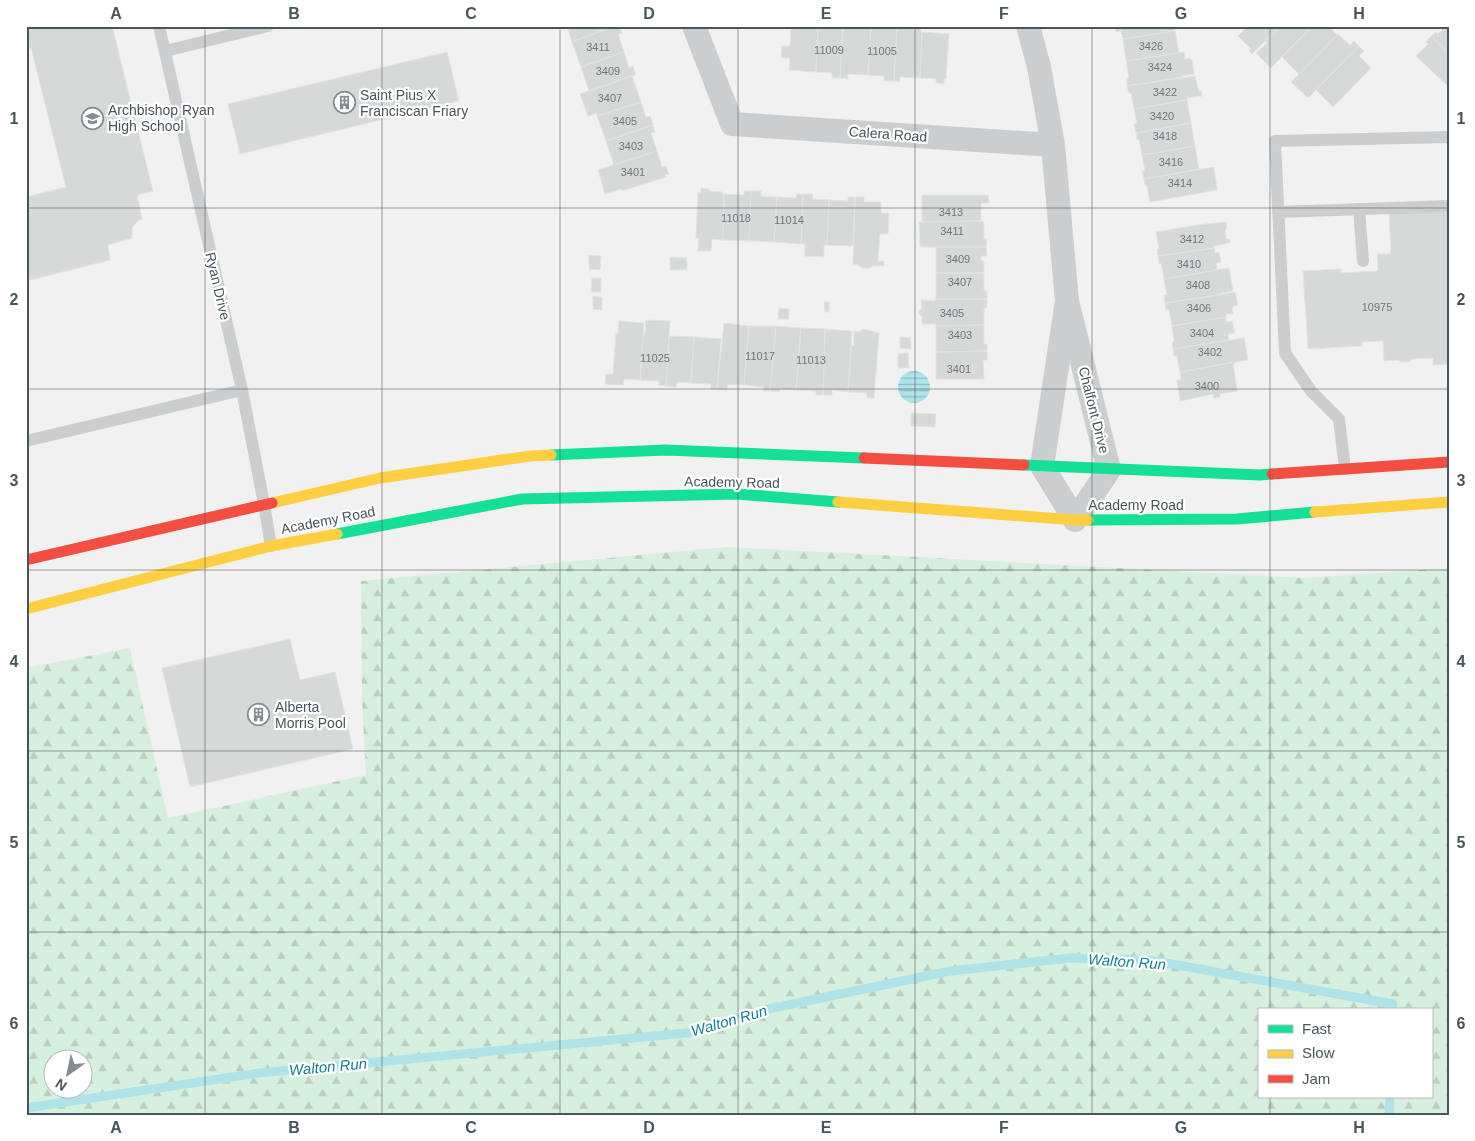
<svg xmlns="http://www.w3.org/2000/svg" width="1475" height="1141" viewBox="0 0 1475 1141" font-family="Arial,sans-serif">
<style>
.forest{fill:url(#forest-firs);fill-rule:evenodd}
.water{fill:url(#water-rules)}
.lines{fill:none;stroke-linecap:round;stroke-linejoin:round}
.stream{stroke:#aee3ea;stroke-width:9}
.building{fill:#d7d9d9;stroke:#e2e3e4}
.lane{stroke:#cbcdcf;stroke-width:12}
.street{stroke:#cbcdcf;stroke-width:24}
.fast{stroke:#16e098;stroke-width:11}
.slow{stroke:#ffcf43;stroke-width:11}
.jam{stroke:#f24e42;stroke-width:11}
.grid{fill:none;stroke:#49555c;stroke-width:1;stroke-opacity:0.55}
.labels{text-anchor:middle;stroke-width:4.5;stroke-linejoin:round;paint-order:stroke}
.number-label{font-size:11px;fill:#6e777c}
.poi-label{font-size:14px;fill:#49555c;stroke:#fff;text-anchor:start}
.street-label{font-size:14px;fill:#49555c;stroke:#fff}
.water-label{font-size:15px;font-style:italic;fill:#147f8e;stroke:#fff}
.neatline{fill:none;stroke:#49555c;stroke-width:2}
.grid-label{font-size:16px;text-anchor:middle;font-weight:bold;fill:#49555c}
</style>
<defs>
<pattern id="forest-firs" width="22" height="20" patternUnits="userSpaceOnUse" patternTransform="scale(1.25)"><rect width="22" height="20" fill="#d7efde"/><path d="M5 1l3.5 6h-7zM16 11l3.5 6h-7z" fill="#bacfc1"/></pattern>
<pattern id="water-rules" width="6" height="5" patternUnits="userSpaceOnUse" patternTransform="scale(1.25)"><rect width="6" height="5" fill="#aee3ea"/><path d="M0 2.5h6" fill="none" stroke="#90bbc1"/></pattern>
</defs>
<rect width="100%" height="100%" fill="#f1f1f1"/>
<path class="forest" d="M727 547 1306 578 1449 568V1115H26V668L130 648 168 818 366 775 362 700 361 581ZM1259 1010H1431V1097H1259ZM52 1058H82V1088H52Z"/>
<path class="water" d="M898 387a16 16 0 1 1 32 0a16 16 0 1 1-32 0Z"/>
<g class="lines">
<path class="stream" d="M26 1108 259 1073 697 1032 764 1010 950 971 1070 958 1149 960 1393 1004 1392 1010
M1389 1115 1390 1097"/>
</g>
<path class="building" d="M26 26H112L153 191 137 195 142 219 138 221 132 228V238L108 245 110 260 26 281V197L66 187 31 48 26 49Z
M567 26H614L572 42Z
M614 26H620L622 33 618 34 624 52 581 67 572 42Z
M791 26 818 27 816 72 789 70 790 58H781L782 46H790Z
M834 26 843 28 840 78H832V73L816 72 818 27Z
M843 26H871L868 75 848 74V79L840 78Z
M871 26H897L894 81H884V76L868 75Z
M897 26H921V32H922L920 78 900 77V82L894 81Z
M1115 26H1175V31L1123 39 1121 31 1116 32Z
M1248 26H1280L1252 54 1249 51 1251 49 1238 36Z
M1280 26H1312L1271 68 1256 53 1267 43 1265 41Z
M1312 26H1329L1337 35 1299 74 1282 57Z
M1445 26H1449V53L1431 36 1436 32 1438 34Z
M1175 31 1179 53 1126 61 1123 39Z
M922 32 949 34 946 79H944V84L936 83V79L920 78Z
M1338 34 1350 45 1354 41 1359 46 1308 98 1291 82Z
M1431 36 1449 53V87L1416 56 1428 44 1426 42Z
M1359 46 1364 51 1359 56 1371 68 1333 107 1316 90Z
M447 52 459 101 240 154 228 104Z
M624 52 629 68 633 66 636 75 589 91 581 67Z
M1184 52 1185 59 1189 58 1192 60 1194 74 1183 76V77L1127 86V79L1129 78 1126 61Z
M632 76 641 102 597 116V113L588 116 580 94Z
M1195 76 1199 92 1201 91 1202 96 1187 98V100L1134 109 1131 93H1129L1127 86Z
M1187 100 1191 123 1136 133 1134 124H1137L1134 109Z
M641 102 646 117 650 116 653 125 606 141 597 116Z
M1191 123 1195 146 1142 155 1139 139 1137 140 1136 133Z
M653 125 655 132 651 133 657 151 614 165 606 141Z
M1195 146 1199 169 1144 179 1142 171H1145L1142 155Z
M657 151 662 167 666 166 669 174 665 175 666 177 622 191V189L605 194 598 170Z
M1214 167 1217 190 1150 202 1147 186H1145L1144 179Z
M701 188 709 189V191L722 192V194H724L723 240 712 239 711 251H698L699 238H696L698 192 701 193Z
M744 191H751L749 241 723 240 724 194 744 195Z
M751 191H761V196L777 197 774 242 749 241Z
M797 194H803L801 244 774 242 777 197 796 198Z
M803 194H813L812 199 829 200 827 245H824V257L805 256V244H801Z
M922 195H988L989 203H981V221L922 222Z
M848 197H855L853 246 827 245 829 200 848 201Z
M855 197H864V202H881V213H889L888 234H880L878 261 884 262V266H873L870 268H862L858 265 853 264Z
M1449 207V364L1433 365V358L1412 359 1409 362H1401L1398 360 1384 361 1383 341 1362 342V346L1308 349 1303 271 1341 269V273L1378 271 1377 254H1391L1389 210Z
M981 221 984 222V239H987L986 247H920L919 222Z
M1226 222 1227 229H1225L1226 239H1230V243L1214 246V248L1158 256 1157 249H1159L1156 232 1197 225Z
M936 247H986L987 256H981V261H984V273H936Z
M1214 248 1215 253 1219 252 1221 262 1216 263 1217 270 1164 279 1161 263 1159 264 1158 256Z
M589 255 601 256 600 270 589 269Z
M670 257 687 258V270H670Z
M1229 268 1233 291 1221 293V295L1165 303 1164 295H1167L1164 279Z
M936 273H984V291H987V299H936Z
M592 278H601V292H591Z
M1235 292 1238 305 1232 307 1233 314H1226V317L1172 326 1169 309 1166 310 1165 303Z
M593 296 602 297V310L593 309Z
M936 299H987V308H984V325L936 326V324H922V317L919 314V311L922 308 921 300 935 301Z
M824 302H829V312H825Z
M779 308 789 309V319H778Z
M1226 317V322L1232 321 1235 333 1228 334 1229 340 1173 349 1172 342H1174L1172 326Z
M646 320 670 321 666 386 659 385V381L640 380 643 335H645Z
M619 321 644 323 640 380 624 379 623 385 605 384 606 374H613L616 333H618Z
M724 323 749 326 744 385 728 384 727 390 717 389Z
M984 325V344H987V351L936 352V326Z
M749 326H776L770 391H763L764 387 744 385Z
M776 326 801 328 796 390 780 389 779 392 770 391Z
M801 328 825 329 823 395H816V391L796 390Z
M825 329 852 331 848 392 832 390V395H823Z
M863 329 879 333 874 398H867V393L848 392 851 346H854V331L859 332Z
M669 336 694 337 691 383 677 382 676 387 666 386Z
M694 337 721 339 717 389H711V384L691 383Z
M900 337 911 338V349L900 348Z
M1244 338 1248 360 1180 372 1177 356H1174L1173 349Z
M987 351V360H983L984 379H936V352Z
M908 353 909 368H898V354Z
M1233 362 1237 391 1220 394V397L1214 398 1213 394 1180 401 1177 380H1181L1180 372Z
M911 413 936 414 935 427 911 426Z
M290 639 300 680 335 672 353 749 190 787 162 668Z"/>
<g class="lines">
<path class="lane" d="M159 26 242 390 264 504 271 546
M165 51 268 26
M1359 209 1363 261
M1278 212 1449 206
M26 441 242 390
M1345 469 1339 419 1311 391 1285 353 1275 141 1449 137"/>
<path class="street" d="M694 26 732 124 1053 145
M1028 26 1039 67 1053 145 1067 301 1109 470 1075 520 1042 466 1067 301"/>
<path class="fast" d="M551 455 665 450 864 458
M1024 465 1260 475 1272 474
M1088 520 1237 519 1315 512
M337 534 522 499 737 494 838 502"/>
<path class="slow" d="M838 502 1075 520H1088
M272 503 380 478 530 456 551 455
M1315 512 1449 502
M26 609 271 546 337 534"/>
<path class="jam" d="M864 458 1024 465
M1272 474 1449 462
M26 560 272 503"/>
</g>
<path class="grid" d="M205 26V1115M382 26V1115M560 26V1115M738 26V1115M915 26V1115M1092 26V1115M1270 26V1010M26 208H1449M26 389H1449M26 570H1449M26 751H1449M26 932H1449M1270 1097V1115"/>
<defs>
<symbol id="building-ring" viewBox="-11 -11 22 22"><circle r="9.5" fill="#fff" stroke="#848c90" stroke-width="1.5"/><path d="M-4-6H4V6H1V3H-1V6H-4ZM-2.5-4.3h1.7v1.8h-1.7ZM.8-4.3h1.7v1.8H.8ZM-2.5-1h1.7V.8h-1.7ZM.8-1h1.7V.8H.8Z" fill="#848c90"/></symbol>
<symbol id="school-ring" viewBox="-11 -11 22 22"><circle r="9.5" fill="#fff" stroke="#848c90" stroke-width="1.5"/><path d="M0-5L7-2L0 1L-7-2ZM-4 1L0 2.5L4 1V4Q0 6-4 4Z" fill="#848c90"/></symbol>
</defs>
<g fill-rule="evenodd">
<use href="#building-ring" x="332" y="90" width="25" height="25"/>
<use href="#school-ring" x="80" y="106" width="25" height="25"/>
<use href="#building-ring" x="246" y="702" width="25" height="25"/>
</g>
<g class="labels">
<g class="number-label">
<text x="1151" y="50">3426</text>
<text x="598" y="51">3411</text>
<text x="829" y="54">11009</text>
<text x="882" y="55">11005</text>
<text x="1160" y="71">3424</text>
<text x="608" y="75">3409</text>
<text x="1165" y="96">3422</text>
<text x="610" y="102">3407</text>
<text x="1162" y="120">3420</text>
<text x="625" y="125">3405</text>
<text x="1165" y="140">3418</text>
<text x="631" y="150">3403</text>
<text x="1171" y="166">3416</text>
<text x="633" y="176">3401</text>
<text x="1180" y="187">3414</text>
<text x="951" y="216">3413</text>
<text x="736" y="222">11018</text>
<text x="789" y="224">11014</text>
<text x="952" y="235">3411</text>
<text x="1192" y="243">3412</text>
<text x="958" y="263">3409</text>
<text x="1189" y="268">3410</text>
<text x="960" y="286">3407</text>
<text x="1198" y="289">3408</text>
<text x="1377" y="311">10975</text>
<text x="1199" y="312">3406</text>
<text x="952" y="317">3405</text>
<text x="1202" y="337">3404</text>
<text x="960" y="339">3403</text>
<text x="1210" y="356">3402</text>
<text x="760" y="360">11017</text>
<text x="655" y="362">11025</text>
<text x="811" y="364">11013</text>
<text x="959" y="373">3401</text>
<text x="1207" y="390">3400</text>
</g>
<g class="poi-label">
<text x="360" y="100">Saint Pius X<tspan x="360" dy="16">Franciscan Friary</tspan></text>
<text x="108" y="115">Archbishop Ryan<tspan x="108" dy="16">High School</tspan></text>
<text x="275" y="712">Alberta<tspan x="275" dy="16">Morris Pool</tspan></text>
</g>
<g class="street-label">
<text transform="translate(888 134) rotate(4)" y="5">Calera Road</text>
<text transform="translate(218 286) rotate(77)" y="5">Ryan Drive</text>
<text transform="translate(1094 410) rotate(76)" y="5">Chalfont Drive</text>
<text transform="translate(732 482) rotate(1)" y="5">Academy Road</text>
<text x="1136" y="510">Academy Road</text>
<text transform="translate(328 520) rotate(-11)" y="5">Academy Road</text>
</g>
<g class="water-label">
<text transform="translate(1127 962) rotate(4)" y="5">Walton Run</text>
<text transform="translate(729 1021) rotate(-16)" y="5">Walton Run</text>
<text transform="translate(328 1067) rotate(-5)" y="5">Walton Run</text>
</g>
</g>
<rect width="1475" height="1141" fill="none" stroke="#ffffff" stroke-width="55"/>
<rect x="1258" y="1008" width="175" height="90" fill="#ffffff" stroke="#b6bbbe"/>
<rect x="1268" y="1025" width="25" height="8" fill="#16e098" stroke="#b6bbbe"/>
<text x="1302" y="1034" font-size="15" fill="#49555c">Fast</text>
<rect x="1268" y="1050" width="25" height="8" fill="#ffcf43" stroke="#b6bbbe"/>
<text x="1302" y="1058" font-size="15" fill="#49555c">Slow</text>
<rect x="1268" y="1075" width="25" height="8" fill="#f24e42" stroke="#b6bbbe"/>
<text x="1302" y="1084" font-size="15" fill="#49555c">Jam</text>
<g transform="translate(68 1074) rotate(213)"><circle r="24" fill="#ffffff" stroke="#b6bbbe"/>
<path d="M0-4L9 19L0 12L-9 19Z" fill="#848c90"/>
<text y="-8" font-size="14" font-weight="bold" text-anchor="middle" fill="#49555c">N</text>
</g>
<rect x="28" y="28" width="1420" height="1086" class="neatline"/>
<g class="grid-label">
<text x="116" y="19">A</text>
<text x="294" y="19">B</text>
<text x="471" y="19">C</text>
<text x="649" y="19">D</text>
<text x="826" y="19">E</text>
<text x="1004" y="19">F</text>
<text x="1181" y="19">G</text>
<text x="1359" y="19">H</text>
<text x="14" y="124">1</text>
<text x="1461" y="124">1</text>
<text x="14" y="305">2</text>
<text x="1461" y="305">2</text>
<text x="14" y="486">3</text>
<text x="1461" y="486">3</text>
<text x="14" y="667">4</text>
<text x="1461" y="667">4</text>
<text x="14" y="848">5</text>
<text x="1461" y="848">5</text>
<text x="14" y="1029">6</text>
<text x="1461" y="1029">6</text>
<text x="116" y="1133">A</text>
<text x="294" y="1133">B</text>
<text x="471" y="1133">C</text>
<text x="649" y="1133">D</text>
<text x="826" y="1133">E</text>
<text x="1004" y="1133">F</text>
<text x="1181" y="1133">G</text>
<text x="1359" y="1133">H</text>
</g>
</svg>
